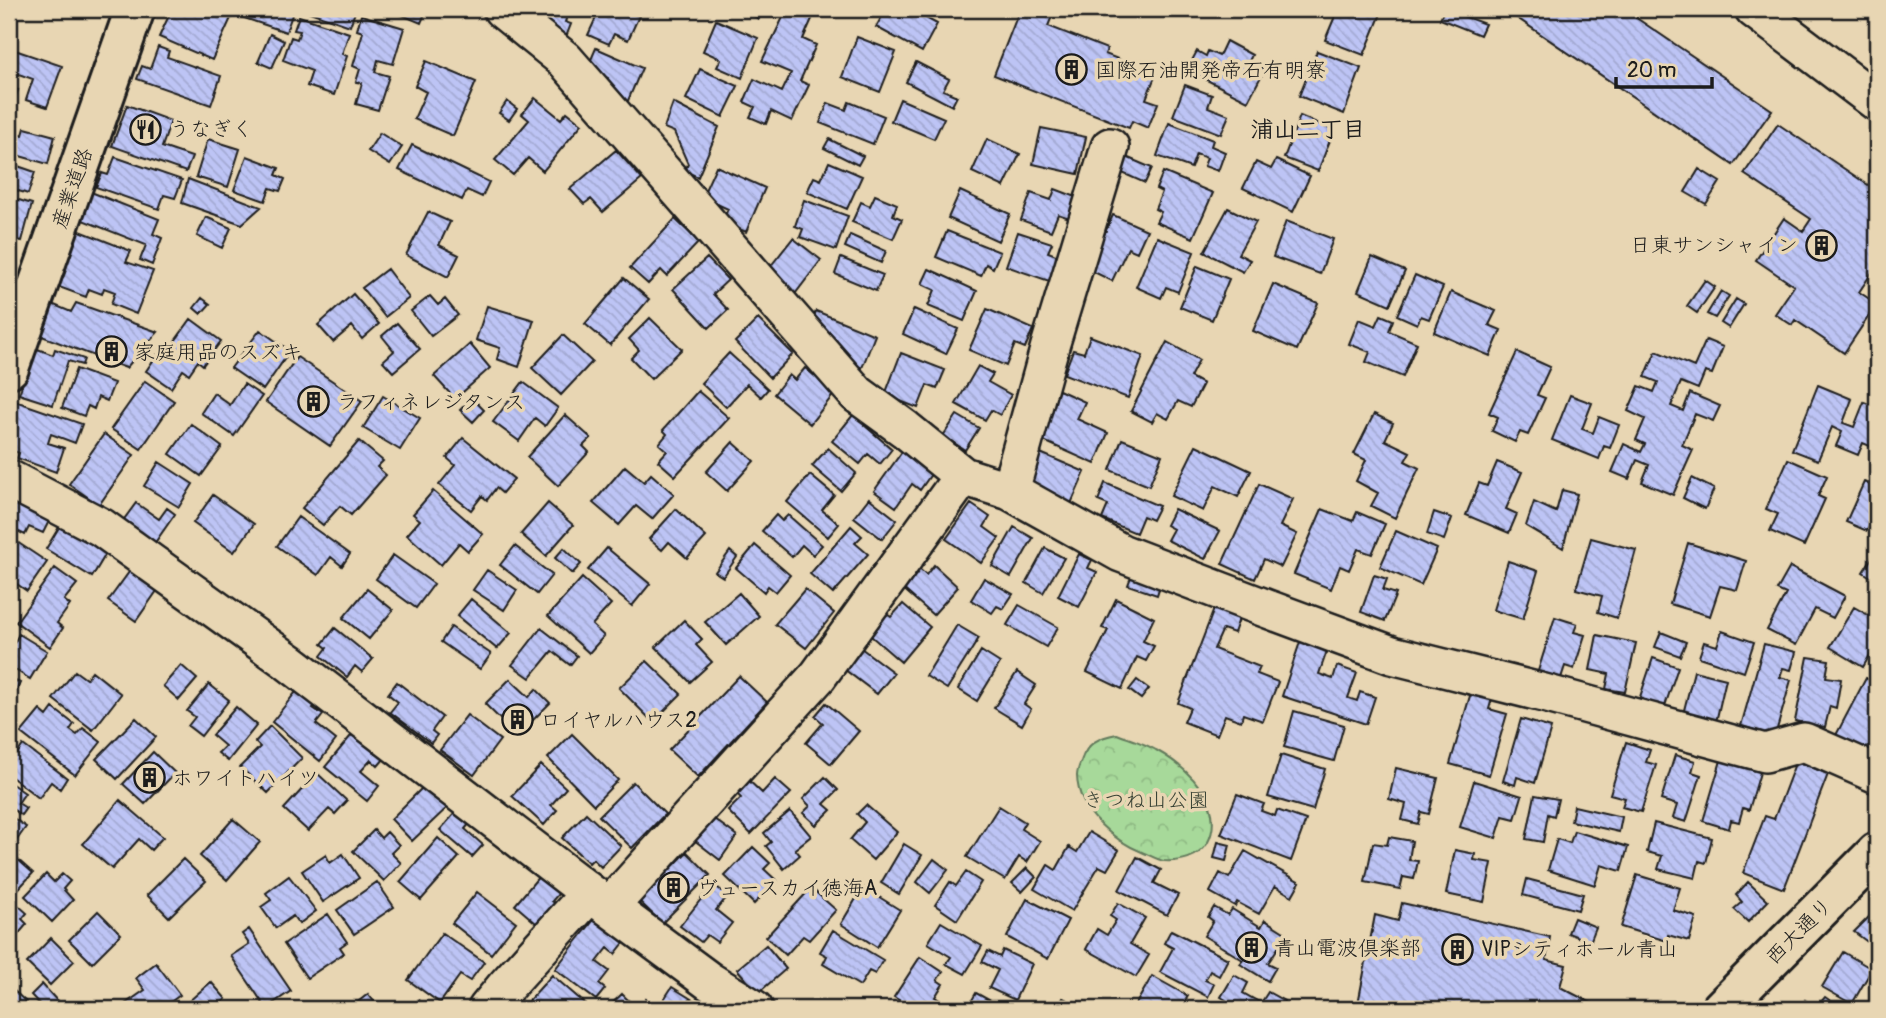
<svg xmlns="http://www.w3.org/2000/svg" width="1886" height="1018" viewBox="0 0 1886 1018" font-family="Pangolin,'Klee One',sans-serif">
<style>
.park{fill:url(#park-crowns);stroke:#627a5b;stroke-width:2}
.building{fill:url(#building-back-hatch);stroke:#1c1c1c;stroke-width:2}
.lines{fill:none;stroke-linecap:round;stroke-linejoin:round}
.minor-casing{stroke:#1c1c1c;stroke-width:42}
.tertiary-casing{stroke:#1c1c1c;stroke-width:44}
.minor{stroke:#e8d6b3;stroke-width:37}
.tertiary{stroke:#e8d6b3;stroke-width:38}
.labels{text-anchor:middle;stroke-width:7;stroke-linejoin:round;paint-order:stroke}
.poi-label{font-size:21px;fill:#1c1c1c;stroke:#e8d6b3;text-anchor:start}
.street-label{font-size:21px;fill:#1c1c1c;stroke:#e8d6b3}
.park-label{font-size:21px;fill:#384235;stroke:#e8d6b3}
.neighbourhood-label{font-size:23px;font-weight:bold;fill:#1c1c1c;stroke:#e8d6b3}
</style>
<defs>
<pattern id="park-crowns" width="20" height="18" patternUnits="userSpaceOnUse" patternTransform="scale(1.75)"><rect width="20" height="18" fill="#a7d99a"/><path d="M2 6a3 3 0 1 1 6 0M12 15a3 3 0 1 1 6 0" fill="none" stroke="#8fba84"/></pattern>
<pattern id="building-back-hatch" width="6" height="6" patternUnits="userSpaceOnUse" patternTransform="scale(1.75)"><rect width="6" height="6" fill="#bdc4f5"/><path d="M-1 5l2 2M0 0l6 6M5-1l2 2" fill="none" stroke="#a2a8d1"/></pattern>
</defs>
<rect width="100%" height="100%" fill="#e8d6b3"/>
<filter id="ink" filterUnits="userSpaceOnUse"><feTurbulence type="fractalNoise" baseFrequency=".0143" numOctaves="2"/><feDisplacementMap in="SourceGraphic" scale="14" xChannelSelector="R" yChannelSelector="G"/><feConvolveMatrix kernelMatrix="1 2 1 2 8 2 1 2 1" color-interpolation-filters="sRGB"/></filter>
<g filter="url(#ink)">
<path class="park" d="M1117 734C1130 739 1144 743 1156 750 1187 767 1228 806 1207 844 1198 858 1180 862 1164 861 1158 860 1151 856 1144 853 1114 841 1078 812 1077 776 1077 771 1079 766 1081 761 1087 743 1099 737 1117 734Z"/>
<path class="building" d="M172 9H211L231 18 212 60 159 37Z
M244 9H284L293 12 286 32 241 17Z
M304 9H356L350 26 304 10Z
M388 9H421L426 11 421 23Z
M528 9H570L565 22 571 24 566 37Z
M600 9H622L639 16 628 40 614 34 609 44 588 35Z
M742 9H764L759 19 742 10Z
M787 9 816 10 803 39 816 45 800 81 809 85 792 121 771 111 766 124 750 117 755 107 744 102 754 79 782 92 791 73 762 61Z
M886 9H909L937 24 922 52 876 27Z
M1020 9H1055L1048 26 1107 49 1105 54 1156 74 1146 99 1158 103 1148 128 1132 121 1129 128 994 75Z
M1338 9H1383L1364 55 1325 40Z
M1444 9 1485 24 1480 35 1440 19Z
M1504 9H1623L1772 110 1733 165Z
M361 15 404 28 393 64 378 60 375 72 389 76 378 110 356 104 362 83 356 82 360 69 353 66 363 32 357 30Z
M299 16 349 33 342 54 347 56 334 95 307 86 312 71 283 60 291 37 297 39 300 31 294 30Z
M716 20 758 38 742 78 717 67 721 59 703 51Z
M270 34 284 41 272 68 258 62Z
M857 37 896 52 880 92 842 77Z
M1226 41 1252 55 1249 61 1265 69 1248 101 1187 70 1197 51 1206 56 1208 51 1219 56Z
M158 47 169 51 167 57 221 76 211 105 137 79 142 66 150 69Z
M9 48 62 66 47 107 26 100 33 79 13 72 11 78 9 77Z
M596 48 642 68 627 103 603 92 608 78 587 69Z
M1317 51 1361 68 1344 114 1299 96Z
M426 61 476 82 453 136 414 119 426 92 415 86Z
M916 62 949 79 943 90 957 96 952 106 906 82Z
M700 69 738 86 723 117 686 99Z
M1185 85 1212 95 1208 107 1229 115 1221 134 1173 116Z
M9 87 18 90 11 111H9Z
M535 98 561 119 567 112 582 124 543 171 528 158 513 175 495 160 529 120 522 114Z
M900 99 944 118 934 139 891 121Z
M507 101 517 109 509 120 499 113Z
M849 102 884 116 873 144 820 123 828 103 846 110Z
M673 103 719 127 698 177 685 171 688 164 674 132 664 128Z
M127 105 171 121 162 147 192 157 186 172 112 146Z
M1300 116 1334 130 1318 171 1284 158Z
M1169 123 1213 140 1211 146 1225 152 1218 171 1204 166 1207 158 1196 154 1191 168 1157 156Z
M1778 124 1877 191V265L1859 292 1877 304 1844 353 1795 320 1792 325 1775 314 1794 286 1756 260 1784 218 1803 231 1811 219 1744 174Z
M25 128 55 136 48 164 9 153V131L23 135Z
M1041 128 1086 137 1078 174 1033 164Z
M380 133 402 147 390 165 368 151Z
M208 139 240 149 228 187 196 177Z
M829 139 863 156 858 165 824 148Z
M987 139 1020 154 1004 187 972 172Z
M412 145 489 182 482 197 467 190 462 200 399 170Z
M616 150 642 179 603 212 591 199 584 204 570 189Z
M247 156 279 168 276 175 285 179 280 191 270 188 265 201 234 190Z
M115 157 182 180 175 198 164 195 159 209 96 187 102 173 108 175Z
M1126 157 1152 168 1145 183 1120 172Z
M1276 160 1310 176 1293 212 1243 188 1256 162 1271 169Z
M829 162 862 176 847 209 807 192 814 177 821 180Z
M9 163 35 172 28 194 9 188Z
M716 166 765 188 746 232 722 221 728 209 702 197Z
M1699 169 1720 182 1706 204 1685 192Z
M1163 172 1213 193 1193 238 1156 222 1161 212 1155 209 1162 192 1156 189Z
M188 179 261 207 242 224 182 203Z
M1055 189 1079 198 1072 219 1058 214 1051 231 1021 220 1031 193 1051 200Z
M960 191 1010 214 998 241 948 218Z
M91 192 159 219 153 234 162 238 152 265 140 260 146 245 80 219Z
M875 195 897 204 893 215 902 219 893 239 852 222 861 202 870 206Z
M9 197 32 204 22 241 9 238Z
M804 200 848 216 836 250 800 237 803 229 795 226Z
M1228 208 1256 222 1238 254 1250 260 1243 272 1204 252Z
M428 212 450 222 439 245 459 255 448 277 406 255Z
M1113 215 1147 230 1137 252 1128 248 1112 281 1088 269Z
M206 217 231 228 222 248 197 236Z
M675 219 699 242 667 276 661 270 648 284 630 268Z
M1286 221 1333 239 1320 274 1273 257Z
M75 229 131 251 126 262 153 271 136 314 111 304 115 292 104 288 102 294 89 289 86 297 59 287 66 270 60 268Z
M947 231 1000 252 993 268 986 264 981 276 936 257Z
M1018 232 1052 243 1048 252 1064 258 1055 283 1006 266Z
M850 235 886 251 881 263 845 247Z
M1157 237 1194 252 1178 292 1166 287 1161 298 1136 287Z
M793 238 821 260 795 294 766 272Z
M1372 257 1405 271 1390 305 1358 291Z
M707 258 728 280 713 294 728 310 709 328 673 289Z
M841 258 883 275 876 291 835 274Z
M9 266 18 269 9 292Z
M1197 266 1229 279 1212 320 1180 307Z
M387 269 409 298 385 317 362 288Z
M929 269 977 291 964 321 928 306 935 290 922 284Z
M1415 275 1443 287 1429 319 1421 316 1417 324 1397 315Z
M624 278 649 299 610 345 585 324Z
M1705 280 1715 287 1697 313 1687 306Z
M1273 284 1318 303 1297 350 1253 331Z
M1721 291 1729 296 1715 318 1707 314Z
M1451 292 1496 311 1489 325 1501 330 1490 356 1434 332Z
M353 294 379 324 362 339 352 326 333 342 318 325Z
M430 296 438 305 445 299 458 315 431 336 411 311Z
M202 298 210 304 201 314 194 308Z
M1736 299 1744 304 1729 328 1721 323Z
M76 303 158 332 126 368 39 335 52 304 71 312Z
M487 306 534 320 519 367 497 359 500 348 476 340Z
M914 309 958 329 946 354 903 334Z
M987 309 1033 329 1025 348 1015 344 1006 366 969 350Z
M816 311 875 335 862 368 842 359 845 352 833 347 836 340 819 333 811 323Z
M1381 315 1393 320 1389 331 1417 343 1403 377 1366 362 1370 352 1349 344 1359 319 1376 326Z
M650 318 682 349 651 379 631 358 639 350 629 339Z
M191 319 221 341 203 365 198 361 189 374 183 370 171 388 146 371 157 355 162 359Z
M758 319 793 354 770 378 735 342Z
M397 323 420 349 393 372 383 361 394 351 382 336Z
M260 330 290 351 263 390 231 368Z
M563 335 592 362 561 395 532 368Z
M1090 336 1143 356 1128 398 1064 374 1073 350 1084 353Z
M1706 340 1723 347 1712 374 1705 372 1698 389 1681 382 1671 406 1683 411 1690 393 1720 406 1713 421 1695 414 1682 445 1693 450 1673 495 1642 482 1649 465 1637 460 1629 479 1612 472 1624 444 1641 452 1645 444 1636 440 1645 419 1628 411 1639 386 1654 392 1658 382 1645 377 1656 351 1694 367Z
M1167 342 1199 360 1190 377 1203 384 1191 407 1178 401 1168 419 1157 413 1152 422 1131 411Z
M470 344 490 368 455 399 434 376Z
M35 348 53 355 55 349 84 359 82 365 68 361 53 405 19 394Z
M1517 352 1550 367 1537 395 1545 398 1528 435 1520 432 1515 442 1492 431 1498 417 1489 413Z
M729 353 768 389 761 397 747 384 726 407 701 383Z
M901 353 945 370 937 389 927 385 918 408 885 395Z
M297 357 362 401 330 446 266 402Z
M978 366 993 374 988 382 1011 395 1000 415 991 410 985 420 956 404Z
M805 368 835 393 810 424 774 394 789 375 795 380Z
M76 369 114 383 107 401 98 397 94 409 88 406 84 416 62 408Z
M145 381 174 401 141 449 111 429Z
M523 382 558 408 545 426 535 418 519 441 493 422Z
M244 384 262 396 234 436 201 413 214 393 230 405Z
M1818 385 1852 399 1843 423 1854 427 1864 402 1877 407V449L1863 443 1858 455 1836 446 1842 432 1832 427 1818 460 1792 450Z
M1059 390 1085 402 1077 419 1108 433 1095 464 1037 438Z
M698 391 729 418 675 476 658 461 667 451 659 444 667 434 663 430Z
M1570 395 1592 403 1582 429 1593 433 1599 417 1619 425 1610 448 1604 446 1599 459 1552 440Z
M383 396 420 418 400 450 363 428Z
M472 398 484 410 473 422 460 410Z
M15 401 82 424 75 443 51 434 48 443 64 448 56 472 17 458 19 453 9 449V419Z
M857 410 868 419 864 425 892 449 880 464 868 454 860 464 832 441Z
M1374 414 1393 423 1385 440 1410 452 1405 461 1419 468 1395 518 1371 506 1378 493 1356 481 1366 460 1354 454Z
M565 415 591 438 583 446 589 452 558 486 527 457Z
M957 415 979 428 965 450 943 436Z
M191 424 222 447 201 476 170 454Z
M104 434 134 455 99 505 69 484Z
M463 438 514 479 502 493 496 488 487 500 482 496 471 510 439 485 455 465 447 458Z
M1122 439 1162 455 1149 486 1110 470Z
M359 441 383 461 377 467 386 475 351 515 340 506 323 525 302 508Z
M733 442 754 461 727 491 706 472Z
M1196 445 1251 471 1238 497 1215 486 1203 511 1171 496Z
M828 448 856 473 841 491 812 466Z
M904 449 934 470 920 490 912 484 896 507 874 491Z
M1038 452 1085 472 1070 506 1023 486Z
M1788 459 1827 476 1818 496 1825 499 1804 546 1770 531 1778 514 1766 509Z
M159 462 193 484 179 507 144 486Z
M1497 462 1522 472 1506 509 1517 514 1509 533 1466 515 1479 483 1487 486Z
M1876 462 1877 463V482L1869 477Z
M625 466 644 482 651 474 674 494 652 519 636 506 619 525 593 503Z
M810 475 834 495 822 510 839 524 828 537 787 502Z
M1692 478 1714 489 1705 509 1683 498Z
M1864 482 1877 488V508L1867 531 1846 522Z
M1105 483 1159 506 1152 520 1143 516 1136 533 1102 519 1108 505 1098 501Z
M1259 484 1293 499 1280 526 1297 534 1281 567 1264 559 1255 579 1222 564Z
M9 488 52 515 43 533 29 527 25 535 9 527Z
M1562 490 1577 494 1563 548 1526 526 1534 502 1556 512Z
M433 491 483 534 468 551 459 543 441 565 407 535 420 520 413 514Z
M213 495 254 524 234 552 193 523Z
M869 498 897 520 882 539 854 517Z
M136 503 159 519 167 508 175 514 154 544 122 522Z
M548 503 573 525 546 556 521 534Z
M971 504 990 517 984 527 999 538 981 563 946 539Z
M676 509 706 537 687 558 669 542 662 550 649 539Z
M1174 509 1220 531 1205 559 1167 540 1173 529 1166 525Z
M1322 509 1353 521 1357 512 1385 524 1372 554 1358 549 1349 570 1340 566 1331 589 1294 574Z
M1434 512 1452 518 1444 540 1427 534Z
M776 515 782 521 788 515 822 545 813 555 802 545 792 557 762 531Z
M298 517 350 554 342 566 331 557 318 575 277 546Z
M61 524 107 552 92 577 46 549Z
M851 526 862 536 855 543 868 554 833 594 810 574Z
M1014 527 1033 538 1011 577 992 566Z
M1396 531 1437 549 1421 585 1380 567Z
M11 538 47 562 27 591 11 580 9 584V541Z
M1591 538 1636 550 1617 618 1598 612 1602 596 1576 589Z
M1688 543 1746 561 1737 590 1720 586 1710 616 1670 604Z
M755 545 790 575 776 592 768 586 764 592 736 568Z
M515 546 552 575 537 594 500 565Z
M564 548 581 564 572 574 555 558Z
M607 548 650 584 632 606 588 570Z
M1045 548 1064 558 1043 593 1026 583Z
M1877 550V581L1863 572Z
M730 551 737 557 723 577 715 572Z
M1079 554 1092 560 1088 568 1097 572 1079 607 1058 596Z
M393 555 434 584 416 608 376 579Z
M1508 561 1538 571 1523 619 1493 610Z
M934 565 958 587 933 615 901 587 918 568 926 575Z
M1790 567 1845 596 1833 618 1815 609 1796 645 1767 630 1786 594 1777 590Z
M55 568 77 584 64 600 70 605 57 623 63 628 50 647 16 622Z
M132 568 159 588 136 621 108 601Z
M1134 569 1162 579 1157 595 1128 585Z
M487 570 517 590 504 610 473 590Z
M1374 575 1387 579 1383 590 1396 594 1385 621 1361 612Z
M582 578 611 604 592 625 604 636 589 653 548 616Z
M984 578 1013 594 1003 609 997 606 992 613 971 600Z
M367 589 393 610 369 639 343 618Z
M805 589 834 613 806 648 775 624Z
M739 593 759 616 726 645 705 622Z
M471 599 511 633 497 649 457 616Z
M1116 599 1154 618 1143 641 1154 646 1146 661 1137 657 1122 689 1087 672 1108 630 1102 628Z
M903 604 930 627 901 662 864 630 881 610 891 617Z
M1216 604 1241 613 1234 633 1223 629 1214 649 1260 667 1257 674 1278 682 1263 721 1243 714 1241 721 1225 715 1217 735 1184 722 1190 708 1178 703Z
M1019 605 1058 627 1046 647 1007 625Z
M1854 607 1877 620V643L1863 667 1830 647Z
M1555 617 1577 624 1574 632 1585 635 1574 669 1565 666 1561 678 1538 671Z
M684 620 702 639 696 645 712 662 690 682 656 647Z
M957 625 979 638 947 689 926 676Z
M451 627 491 654 480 669 441 642Z
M335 628 373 659 362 672 355 666 347 677 321 656 327 648 322 644Z
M541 628 577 656 570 665 552 651 530 678 512 665Z
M1722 631 1754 642 1744 672 1699 657 1704 642 1717 646Z
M1661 632 1686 642 1680 656 1655 647Z
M19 634 47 651 30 679 9 666V653Z
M1597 635 1636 643 1625 692 1606 689 1609 674 1590 670Z
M1301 639 1328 648 1319 674 1333 679 1337 666 1357 673 1348 698 1357 701 1360 692 1375 697 1366 724 1282 696Z
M1764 644 1796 652 1791 670 1783 668 1780 677 1791 680 1775 736 1741 726Z
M857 645 894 673 877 694 840 666Z
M981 651 1000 663 977 701 958 689Z
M1808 657 1829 660 1826 677 1841 679 1836 708 1830 706 1825 727 1795 721Z
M1653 658 1678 667 1664 709 1639 700Z
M647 661 681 694 653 722 619 688Z
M181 665 197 679 179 700 163 686Z
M75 671 86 679 92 671 121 694 93 730 53 699Z
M1694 671 1726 679 1716 722 1683 714Z
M1017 672 1036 685 1024 704 1031 709 1022 725 994 708Z
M739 676 767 702 698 777 669 750Z
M9 678 20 683 9 706Z
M1866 678 1877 684V757L1835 737Z
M510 679 529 697 536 689 550 703 517 736 485 704Z
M1137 680 1149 689 1141 699 1129 690Z
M397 682 442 717 432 731 437 735 431 743 390 712 398 702 388 694Z
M303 683 322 698 313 708 323 715 316 724 336 740 320 761 272 722Z
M209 684 229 700 201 736 188 726 195 717 187 711Z
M1472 689 1493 695 1489 709 1507 714 1489 775 1450 764Z
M826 703 859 731 831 764 806 743 823 723 815 716Z
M236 707 257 725 228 761 218 753 225 746 212 735Z
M53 708 74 724 70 730 77 735 83 728 101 742 75 775 21 733 40 710 47 716Z
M1294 711 1344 725 1334 761 1284 747Z
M467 715 500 740 474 775 440 750Z
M136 718 156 737 117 779 96 759Z
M1521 719 1551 728 1535 783 1517 777 1515 785 1503 781Z
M360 725 392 750 378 766 371 760 361 771 379 786 367 801 325 767Z
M270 726 302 758 268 793 240 767 260 747 255 742Z
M572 734 618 780 594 805 548 758Z
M1626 742 1650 750 1646 762 1656 765 1641 812 1622 807 1625 798 1610 794Z
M23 745 67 778 60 789 51 782 39 798 9 775V748L17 754Z
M153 752 175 773 145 804 123 784Z
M1281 755 1325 769 1313 810 1268 797Z
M1675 755 1695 761 1692 772 1701 775 1686 822 1673 818 1677 805 1661 800Z
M1722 757 1761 769 1749 810 1743 808 1739 822 1731 820 1729 829 1703 821Z
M1796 761 1828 774 1784 889 1743 873 1765 816 1774 819Z
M541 765 566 788 551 805 557 810 544 825 512 796Z
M1396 768 1438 778 1429 814 1421 812 1418 824 1402 820 1406 804 1389 799Z
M317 773 347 801 335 814 329 809 308 831 284 809Z
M744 776 762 793 775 779 791 793 751 834 728 811 741 798 732 789Z
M825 777 838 790 824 804 831 810 816 825 803 813 810 806 803 799Z
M1474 781 1522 796 1515 819 1503 816 1496 838 1460 827Z
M9 782 25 793 18 803 26 808 21 815 14 810 9 815 26 827 14 844 9 841Z
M428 782 450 805 412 841 391 819Z
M633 782 665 814 632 848 599 816Z
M1237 794 1264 804 1261 811 1275 816 1277 810 1306 820 1291 861 1221 834Z
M1535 795 1558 799 1554 816 1548 814 1543 842 1526 839Z
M120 800 163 837 151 850 139 839 112 869 83 844Z
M462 805 476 816 465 829 483 845 472 857 440 830Z
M866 805 897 832 873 860 850 840 865 822 857 814Z
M999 806 1025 822 1021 829 1040 841 1027 862 1019 857 1005 880 967 857Z
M1574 806 1622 817 1619 832 1571 821Z
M790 811 811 836 795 849 800 855 784 869 766 846 771 842 764 833Z
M586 813 621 846 601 867 593 859 589 863 562 838Z
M710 816 737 836 720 860 693 839Z
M233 819 260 842 227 880 200 856Z
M1654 823 1712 838 1706 863 1699 861 1695 878 1658 869 1662 856 1647 852Z
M374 830 381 838 387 832 399 845 391 853 401 863 384 881 353 851Z
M1574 831 1628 847 1621 871 1601 865 1595 885 1548 870 1557 839 1570 843Z
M1089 832 1119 850 1107 870 1099 866 1072 911 1034 889 1048 865 1056 870 1069 847 1077 852Z
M1389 837 1412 841 1409 860 1418 861 1414 879 1403 877 1400 889 1365 882 1373 843 1387 845Z
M438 838 459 857 421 900 400 882Z
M1218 842 1230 845 1226 861 1214 858Z
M904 844 922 855 899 894 881 883Z
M753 847 770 863 764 869 777 881 754 904 725 876Z
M1455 850 1475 854 1474 860 1492 863 1484 902 1446 894Z
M1245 851 1300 882 1292 896 1275 886 1259 914 1237 902 1235 906 1210 892 1220 873 1229 878Z
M687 852 710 875 662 923 639 901Z
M343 854 359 878 323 902 302 871 326 855 330 863Z
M1137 857 1161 870 1154 883 1178 895 1167 915 1119 890Z
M16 858 33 873 10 898 27 913 22 919 27 924 9 945V866Z
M183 859 206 881 169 917 147 895Z
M934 859 948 870 930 893 917 882Z
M1027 868 1036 877 1022 892 1012 883Z
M545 869 565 886 552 901 561 908 543 929 515 905Z
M966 872 981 882 957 920 935 905 950 882 956 886Z
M46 874 54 882 62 874 70 881 63 889 73 900 52 922 25 896Z
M1637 875 1680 888 1673 910 1696 917 1689 941 1668 935 1667 941 1621 927Z
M289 876 316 911 299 924 293 916 276 928 261 907 271 900 266 893Z
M1527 879 1583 894 1578 910 1523 895Z
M377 882 394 907 354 934 337 910Z
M1748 882 1768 901 1748 922 1734 909 1742 902 1736 895Z
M713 884 728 896 716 910 732 923 717 942 707 935 701 942 680 926Z
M863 887 900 910 877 947 841 924Z
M811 888 836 910 809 940 803 936 786 955 766 937Z
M477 892 516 922 491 954 452 923Z
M1027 899 1068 920 1048 959 1007 937Z
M1118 903 1145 918 1130 944 1149 955 1136 977 1086 949 1097 929 1107 935 1116 920 1110 916Z
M1402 903 1550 937 1546 960 1566 965 1560 987 1603 1009H1357L1375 915 1398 921Z
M1214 907 1228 915 1232 909 1261 927 1265 920 1287 934 1268 963 1276 967 1268 981 1240 964 1243 960 1204 936 1213 921 1208 917Z
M1877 909V949L1854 932Z
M98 911 121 934 92 963 69 940Z
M328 914 347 942 340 947 344 953 307 978 284 944Z
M597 916 627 939 615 954 608 948 597 962 609 971 599 984 605 989 596 1000 555 969Z
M1574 918 1596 927 1590 942 1568 933Z
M941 922 982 946 965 974 946 964 951 957 928 943Z
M249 929 291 991 266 1008 231 956 249 944 242 934Z
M833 930 883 960 875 974 869 971 860 986 823 964 827 956 820 952Z
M1171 930 1228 959 1219 976 1210 971 1205 980 1214 984 1208 997 1160 972 1173 948 1164 943Z
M442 933 484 962 470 981 460 975 440 1003 408 980Z
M51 938 74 961 50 985 27 963Z
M766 945 786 969 758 993 737 969Z
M1003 950 1032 964 1015 1000 989 988 998 970 982 962 988 951 1000 957Z
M1843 952 1872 969 1852 1004 1822 987Z
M920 957 943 972 937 980 943 984 935 997 949 1006 947 1009H913L894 997Z
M156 963 180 995 161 1009H129L125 1004 145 990 136 978Z
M552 975 589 1007 587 1009H521Z
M1234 975 1248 983 1243 993 1261 1003 1268 992 1284 1001 1280 1009H1221L1226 1000 1221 997Z
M1152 976 1188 996 1180 1009H1133Z
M211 982 226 999 215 1009H180Z
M42 984 59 1003 52 1009H44L31 995Z
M9 986 26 1002 19 1009H9Z
M672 987 704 1007 702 1009H640L646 999 659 1007Z
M976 993 1000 1006 998 1009H967Z
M368 994 380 1009H349Z
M622 994 633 1005 628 1009H606Z
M1825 997 1842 1009H1786L1791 1002 1799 1008 1805 1000 1816 1008Z
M1063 998 1085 1009H1057Z
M418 1000 431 1009H411Z"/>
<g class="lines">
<defs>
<path id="minor" d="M502 9 565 60 857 394 905 429 963 476 1010 491 1121 553 1265 608 1392 655 1544 693 1765 753 1804 742 1877 774
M1754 9 1877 102
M9 479 101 527 289 662 590 893 709 981 754 1009
M1010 491 1050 346 1110 147
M610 906 818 676 963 476
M487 1009 505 987 590 893"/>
<path id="tertiary" d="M9 368 135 9
M1721 1009 1877 852"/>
</defs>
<use href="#minor" class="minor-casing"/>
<use href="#tertiary" class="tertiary-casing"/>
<use href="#minor" class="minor"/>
<use href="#tertiary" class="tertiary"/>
</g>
</g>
<defs>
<symbol id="building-ring" viewBox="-11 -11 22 22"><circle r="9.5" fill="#e8d6b3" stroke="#1c1c1c" stroke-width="1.5"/><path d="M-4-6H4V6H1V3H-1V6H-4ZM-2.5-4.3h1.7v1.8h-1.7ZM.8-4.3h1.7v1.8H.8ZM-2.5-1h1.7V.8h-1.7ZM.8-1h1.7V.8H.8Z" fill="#1c1c1c"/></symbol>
<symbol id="restaurant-ring" viewBox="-11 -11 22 22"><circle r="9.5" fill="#e8d6b3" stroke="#1c1c1c" stroke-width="1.5"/><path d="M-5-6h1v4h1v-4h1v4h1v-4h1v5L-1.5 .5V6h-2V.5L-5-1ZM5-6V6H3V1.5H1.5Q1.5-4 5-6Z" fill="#1c1c1c"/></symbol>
</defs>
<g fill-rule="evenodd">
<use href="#building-ring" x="1054" y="52" width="35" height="35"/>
<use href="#restaurant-ring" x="128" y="112" width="35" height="35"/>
<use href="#building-ring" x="1804" y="228" width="35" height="35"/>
<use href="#building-ring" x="94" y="334" width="35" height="35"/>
<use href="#building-ring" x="296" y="384" width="35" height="35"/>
<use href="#building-ring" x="500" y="702" width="35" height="35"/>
<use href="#building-ring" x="132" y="760" width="35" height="35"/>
<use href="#building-ring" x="656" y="870" width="35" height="35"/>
<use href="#building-ring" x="1234" y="930" width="35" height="35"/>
<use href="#building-ring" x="1440" y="932" width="35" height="35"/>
</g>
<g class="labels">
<g class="poi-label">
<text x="1095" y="77">国際石油開発帝石有明寮</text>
<text x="169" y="136">うなぎく</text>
<text x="1798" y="252" text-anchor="end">日東サンシャイン</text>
<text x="134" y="359">家庭用品のスズキ</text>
<text x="337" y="409">ラフィネレジタンス</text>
<text x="540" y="727">ロイヤルハウス2</text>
<text x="172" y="785">ホワイトハイツ</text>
<text x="697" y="895">ヴュースカイ徳海A</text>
<text x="1274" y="955">青山電波倶楽部</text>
<text x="1481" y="956">VIPシティホール青山</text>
</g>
<g class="street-label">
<text transform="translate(72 188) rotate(-71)" y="7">産業道路</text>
<text transform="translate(1799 931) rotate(-45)" y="7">西大通り</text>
</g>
<g class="park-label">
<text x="1146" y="807">きつね山公園</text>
</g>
<g class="neighbourhood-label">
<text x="1308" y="137">浦山二丁目</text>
</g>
</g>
<rect width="1886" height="1018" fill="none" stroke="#e8d6b3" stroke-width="35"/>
<rect x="18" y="18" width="1851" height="983" fill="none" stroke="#1c1c1c" stroke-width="2.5" filter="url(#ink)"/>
<path d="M1616 77v10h96v-10" fill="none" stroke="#1c1c1c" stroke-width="3.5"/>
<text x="1627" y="77" font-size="21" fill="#1c1c1c" stroke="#e8d6b3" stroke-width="5" paint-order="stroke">20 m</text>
</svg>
